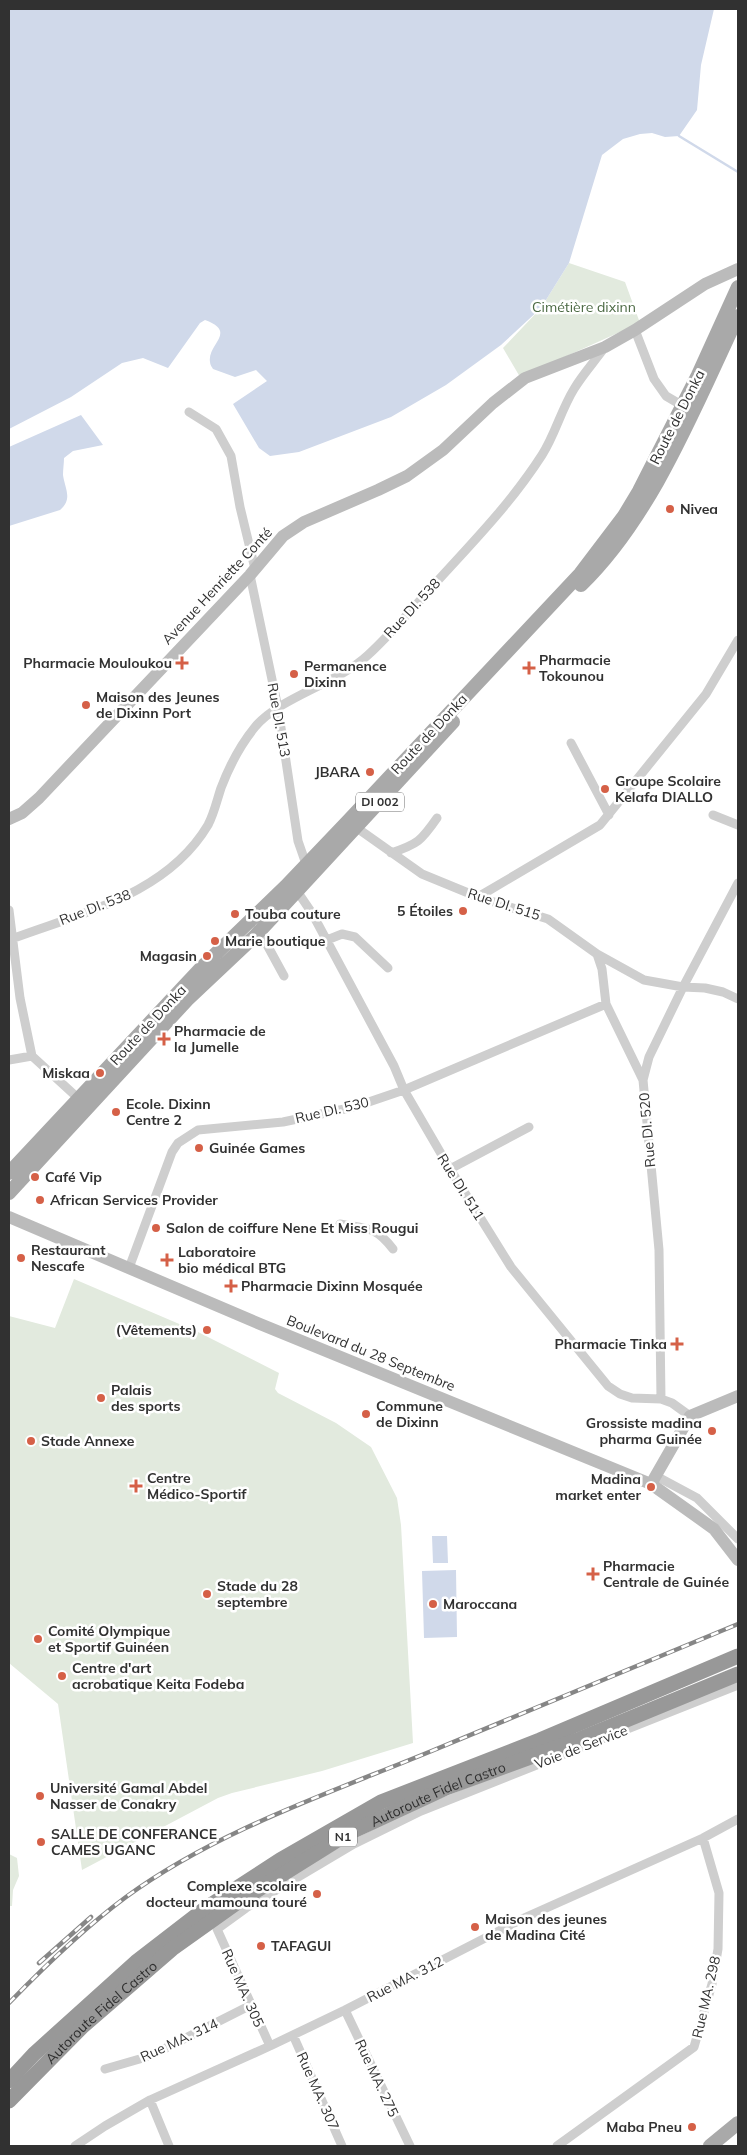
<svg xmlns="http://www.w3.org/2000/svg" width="747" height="2155" viewBox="0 0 747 2155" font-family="Mulish,sans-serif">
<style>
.green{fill:#e2eade}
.water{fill:#d0d9ea}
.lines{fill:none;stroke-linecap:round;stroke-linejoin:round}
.stream{stroke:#d0d9ea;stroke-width:2.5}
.street{stroke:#cecece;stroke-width:9}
.secondary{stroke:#bbb;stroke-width:12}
.primary{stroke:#a9a9a9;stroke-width:14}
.highway{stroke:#989898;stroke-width:15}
.rail-casing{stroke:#868686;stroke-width:4.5}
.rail{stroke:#fff;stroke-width:2.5;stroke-dasharray:8;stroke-linecap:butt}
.poi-dot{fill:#d56047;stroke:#fff;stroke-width:2}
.labels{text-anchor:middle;stroke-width:5;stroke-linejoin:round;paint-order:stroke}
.shield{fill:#fff;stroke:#6f6f6f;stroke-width:1}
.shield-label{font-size:12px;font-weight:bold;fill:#313131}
.park-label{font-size:14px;fill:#4b6943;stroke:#fff}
.street-label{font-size:14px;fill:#313131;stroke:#fff}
.poi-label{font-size:14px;font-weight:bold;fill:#313131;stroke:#fff;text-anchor:start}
</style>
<rect width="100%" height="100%" fill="#fff"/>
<path class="green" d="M569 263 625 282 640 323 520 377 503 348 541 308Z
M74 1279 198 1332 279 1373 275 1389 278 1393 336 1423 371 1447 397 1498 401 1525 413 1743 322 1771 232 1793 218 1798 82 1870 58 1704 9 1663V1316L55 1328Z
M9 1854 17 1858 19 1876 13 1890 12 1906H9Z"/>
<path class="water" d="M9 9H714L701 65 697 110 679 136 665 137 652 133 640 134 623 139 602 155 569 263 541 308 501 345 446 385 391 417 299 452 270 456 259 448 233 404 267 381 256 370 235 377 213 369C212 367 210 365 210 362 207 344 238 332 205 320L200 323 168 368 143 358 122 363 71 397 9 429Z
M81 415 103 445 73 451 64 458C64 463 63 469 63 475 65 489 73 499 60 510L9 526V447Z
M432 1536H447L448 1563H433Z
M456 1570 457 1637 424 1638 422 1571Z"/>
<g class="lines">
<path class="stream" d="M679 136 738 172"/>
<path class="street" d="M635 330 654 379 666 396 683 406
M189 412 216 429 231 456 240 507 255 569
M250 575 278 708 298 841 306 864
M571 743 609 815
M713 815 738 825
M357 828 422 874 478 897 548 919 597 954 644 980 683 987 705 988 723 992 738 999
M391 853C418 844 421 841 437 818
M297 891 312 913 394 1066 404 1090 450 1169 511 1267 608 1386 620 1394 632 1398 661 1399 672 1403 690 1416
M478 897 600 825 706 694 738 640
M9 910 20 998 32 1056 79 1099
M256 935 266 943 284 976
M14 938C84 912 167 894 208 825 214 814 217 800 221 788 229 767 241 744 255 727 280 697 337 684 368 655 394 631 418 602 442 576 478 537 513 500 542 455 555 435 561 410 574 389 583 374 595 361 605 347
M327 940 342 934 355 937 388 968
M597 954 602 969 606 1004 643 1080
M9 1060 32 1056
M450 1169 529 1127
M340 1224C368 1229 375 1226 393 1249
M129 1268 172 1152 178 1143 198 1130 283 1122 354 1107 404 1090 606 1004
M661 1399 659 1250 643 1080 649 1057 683 987 738 883
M656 1476 697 1498 738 1539
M345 2010 410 2146
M293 2035 342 2146
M270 2046 217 1929 246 1908 354 1844 421 1811 738 1685
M105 2069 150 2056 251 2005
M150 2100 169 2146
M75 2146 105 2126 150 2100 270 2046 345 2010 524 1918 703 1838 738 1819
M557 2146 694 2047 712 1984 718 1949 719 1893 703 1838"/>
<path class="secondary" d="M9 819 22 813 39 798 250 575 283 536 304 522 378 490 407 476 443 450 493 403 525 378 605 347 635 330 705 284 738 269
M9 1217 260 1324 651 1484 714 1529 738 1560
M651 1484 690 1416 738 1396"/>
<path class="primary" d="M581 585C653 515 695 406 738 316
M9 1173 202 967 286 886 348 821 580 574 624 516 639 491 698 375 738 287
M9 1193 187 1000 256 935 297 891 453 722
M710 2146 738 2123"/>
<g class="highway">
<path d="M9 2081 34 2054 136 1962 206 1908 280 1860 381 1802 540 1740 738 1656"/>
<path id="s1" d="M9 2101 83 2026 172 1949 238 1902 349 1833 446 1788 580 1739 738 1674"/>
</g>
<defs>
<path id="rail" d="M39 1963 91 1917
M9 2003C45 1966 84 1928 126 1897 218 1830 330 1793 434 1750 535 1708 637 1666 738 1624"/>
</defs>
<use href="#rail" class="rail-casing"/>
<use href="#rail" class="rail"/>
</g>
<g class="poi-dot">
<circle cx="670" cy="509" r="5"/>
<path d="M179.5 655.5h5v5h5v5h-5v5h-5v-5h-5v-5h5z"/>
<path d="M526.5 660.5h5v5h5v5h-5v5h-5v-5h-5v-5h5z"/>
<circle cx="294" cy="674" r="5"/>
<circle cx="86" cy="705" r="5"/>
<circle cx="370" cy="772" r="5"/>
<circle cx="605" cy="789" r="5"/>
<circle cx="463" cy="911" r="5"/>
<circle cx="235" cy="914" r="5"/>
<circle cx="215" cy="941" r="5"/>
<circle cx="207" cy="956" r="5"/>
<path d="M161.5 1031.5h5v5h5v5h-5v5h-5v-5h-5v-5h5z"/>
<circle cx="100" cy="1073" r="5"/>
<circle cx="116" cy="1112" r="5"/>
<circle cx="199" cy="1148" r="5"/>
<circle cx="35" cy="1177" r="5"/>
<circle cx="40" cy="1200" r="5"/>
<circle cx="156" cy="1228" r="5"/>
<circle cx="21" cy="1258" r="5"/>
<path d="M164.5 1252.5h5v5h5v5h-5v5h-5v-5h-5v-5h5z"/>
<path d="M228.5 1278.5h5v5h5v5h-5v5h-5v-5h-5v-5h5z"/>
<circle cx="207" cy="1330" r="5"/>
<path d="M674.5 1336.5h5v5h5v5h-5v5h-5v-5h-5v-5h5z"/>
<circle cx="101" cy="1398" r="5"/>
<circle cx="366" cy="1414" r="5"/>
<circle cx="712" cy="1431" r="5"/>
<circle cx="31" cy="1441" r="5"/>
<path d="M133.5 1478.5h5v5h5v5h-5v5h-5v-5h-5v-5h5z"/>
<circle cx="651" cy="1487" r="5"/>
<path d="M590.5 1566.5h5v5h5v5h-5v5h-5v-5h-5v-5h5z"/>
<circle cx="207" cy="1594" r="5"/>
<circle cx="433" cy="1604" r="5"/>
<circle cx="38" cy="1639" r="5"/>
<circle cx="62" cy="1676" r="5"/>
<circle cx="40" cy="1796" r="5"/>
<circle cx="41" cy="1842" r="5"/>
<circle cx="317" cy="1894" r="5"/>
<circle cx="475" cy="1927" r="5"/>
<circle cx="261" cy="1946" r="5"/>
<circle cx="692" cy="2127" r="5"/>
</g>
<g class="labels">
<g class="shield">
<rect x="356" y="792.5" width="48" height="19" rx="4"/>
<rect x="329" y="1827.5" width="28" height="19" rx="4"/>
</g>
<g class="shield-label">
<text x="380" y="806">DI 002</text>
<text x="343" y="1841">N1</text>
</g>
<g class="park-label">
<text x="584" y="312">Cimétière dixinn</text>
</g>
<g class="street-label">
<text transform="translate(677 417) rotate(-63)" y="5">Route de Donka</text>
<text transform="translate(217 586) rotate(-47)" y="5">Avenue Henriette Conté</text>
<text transform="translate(412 608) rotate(-47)" y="5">Rue DI. 538</text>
<text transform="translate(279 720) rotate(80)" y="5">Rue DI. 513</text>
<text transform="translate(429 734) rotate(-47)" y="5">Route de Donka</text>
<text transform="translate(504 904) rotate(18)" y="5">Rue DI. 515</text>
<text transform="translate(95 907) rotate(-21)" y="5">Rue DI. 538</text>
<text transform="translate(148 1025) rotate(-47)" y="5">Route de Donka</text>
<text transform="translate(332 1110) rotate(-13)" y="5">Rue DI. 530</text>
<text transform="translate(647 1130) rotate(-95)" y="5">Rue DI. 520</text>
<text transform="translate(461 1187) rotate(58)" y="5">Rue DI. 511</text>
<text transform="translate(371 1353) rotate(22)" y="5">Boulevard du 28 Septembre</text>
<text transform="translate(581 1747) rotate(-21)" y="5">Voie de Service</text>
<text dy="5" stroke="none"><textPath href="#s1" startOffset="532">Autoroute Fidel Castro</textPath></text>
<text transform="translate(405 1979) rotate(-27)" y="5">Rue MA. 312</text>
<text transform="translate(243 1988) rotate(66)" y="5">Rue MA. 305</text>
<text transform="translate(706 1997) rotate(-77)" y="5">Rue MA. 298</text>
<text dy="5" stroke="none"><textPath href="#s1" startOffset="128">Autoroute Fidel Castro</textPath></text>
<text transform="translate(179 2040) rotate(-25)" y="5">Rue MA. 314</text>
<text transform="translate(377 2078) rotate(65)" y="5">Rue MA. 275</text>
<text transform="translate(318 2091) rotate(66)" y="5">Rue MA. 307</text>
</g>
<g class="poi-label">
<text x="680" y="514">Nivea</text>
<text x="539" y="665">Pharmacie<tspan x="539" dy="16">Tokounou</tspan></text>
<text x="172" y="668" text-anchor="end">Pharmacie Mouloukou</text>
<text x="304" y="671">Permanence<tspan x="304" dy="16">Dixinn</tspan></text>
<text x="96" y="702">Maison des Jeunes<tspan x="96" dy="16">de Dixinn Port</tspan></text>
<text x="360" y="777" text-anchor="end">JBARA</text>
<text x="615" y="786">Groupe Scolaire<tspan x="615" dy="16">Kelafa DIALLO</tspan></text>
<text x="453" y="916" text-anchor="end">5 Étoiles</text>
<text x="245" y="919">Touba couture</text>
<text x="225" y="946">Marie boutique</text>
<text x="197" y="961" text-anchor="end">Magasin</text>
<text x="174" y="1036">Pharmacie de<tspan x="174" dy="16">la Jumelle</tspan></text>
<text x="90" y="1078" text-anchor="end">Miskaa</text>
<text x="126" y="1109">Ecole. Dixinn<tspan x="126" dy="16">Centre 2</tspan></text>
<text x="209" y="1153">Guinée Games</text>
<text x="45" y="1182">Café Vip</text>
<text x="50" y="1205">African Services Provider</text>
<text x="166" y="1233">Salon de coiffure Nene Et Miss Rougui</text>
<text x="31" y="1255">Restaurant<tspan x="31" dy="16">Nescafe</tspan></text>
<text x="178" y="1257">Laboratoire<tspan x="178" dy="16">bio médical BTG</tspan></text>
<text x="241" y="1291">Pharmacie Dixinn Mosquée</text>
<text x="197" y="1335" text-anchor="end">(Vêtements)</text>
<text x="667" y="1349" text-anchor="end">Pharmacie Tinka</text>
<text x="111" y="1395">Palais<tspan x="111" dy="16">des sports</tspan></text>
<text x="376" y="1411">Commune<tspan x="376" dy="16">de Dixinn</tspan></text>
<text x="702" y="1428" text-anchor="end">Grossiste madina<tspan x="702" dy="16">pharma Guinée</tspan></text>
<text x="41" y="1446">Stade Annexe</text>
<text x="147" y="1483">Centre<tspan x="147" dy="16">Médico-Sportif</tspan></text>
<text x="641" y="1484" text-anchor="end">Madina<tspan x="641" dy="16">market enter</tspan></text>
<text x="603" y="1571">Pharmacie<tspan x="603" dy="16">Centrale de Guinée</tspan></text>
<text x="217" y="1591">Stade du 28<tspan x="217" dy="16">septembre</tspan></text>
<text x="443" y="1609">Maroccana</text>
<text x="48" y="1636">Comité Olympique<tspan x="48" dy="16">et Sportif Guinéen</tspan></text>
<text x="72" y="1673">Centre d'art<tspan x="72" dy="16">acrobatique Keita Fodeba</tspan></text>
<text x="50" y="1793">Université Gamal Abdel<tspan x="50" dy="16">Nasser de Conakry</tspan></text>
<text x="51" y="1839">SALLE DE CONFERANCE<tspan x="51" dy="16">CAMES UGANC</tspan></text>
<text x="307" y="1891" text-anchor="end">Complexe scolaire<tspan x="307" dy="16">docteur mamouna touré</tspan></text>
<text x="485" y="1924">Maison des jeunes<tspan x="485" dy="16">de Madina Cité</tspan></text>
<text x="271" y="1951">TAFAGUI</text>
<text x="682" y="2132" text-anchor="end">Maba Pneu</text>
</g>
</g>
<rect width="747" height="2155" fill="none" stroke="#313131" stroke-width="20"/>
</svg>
